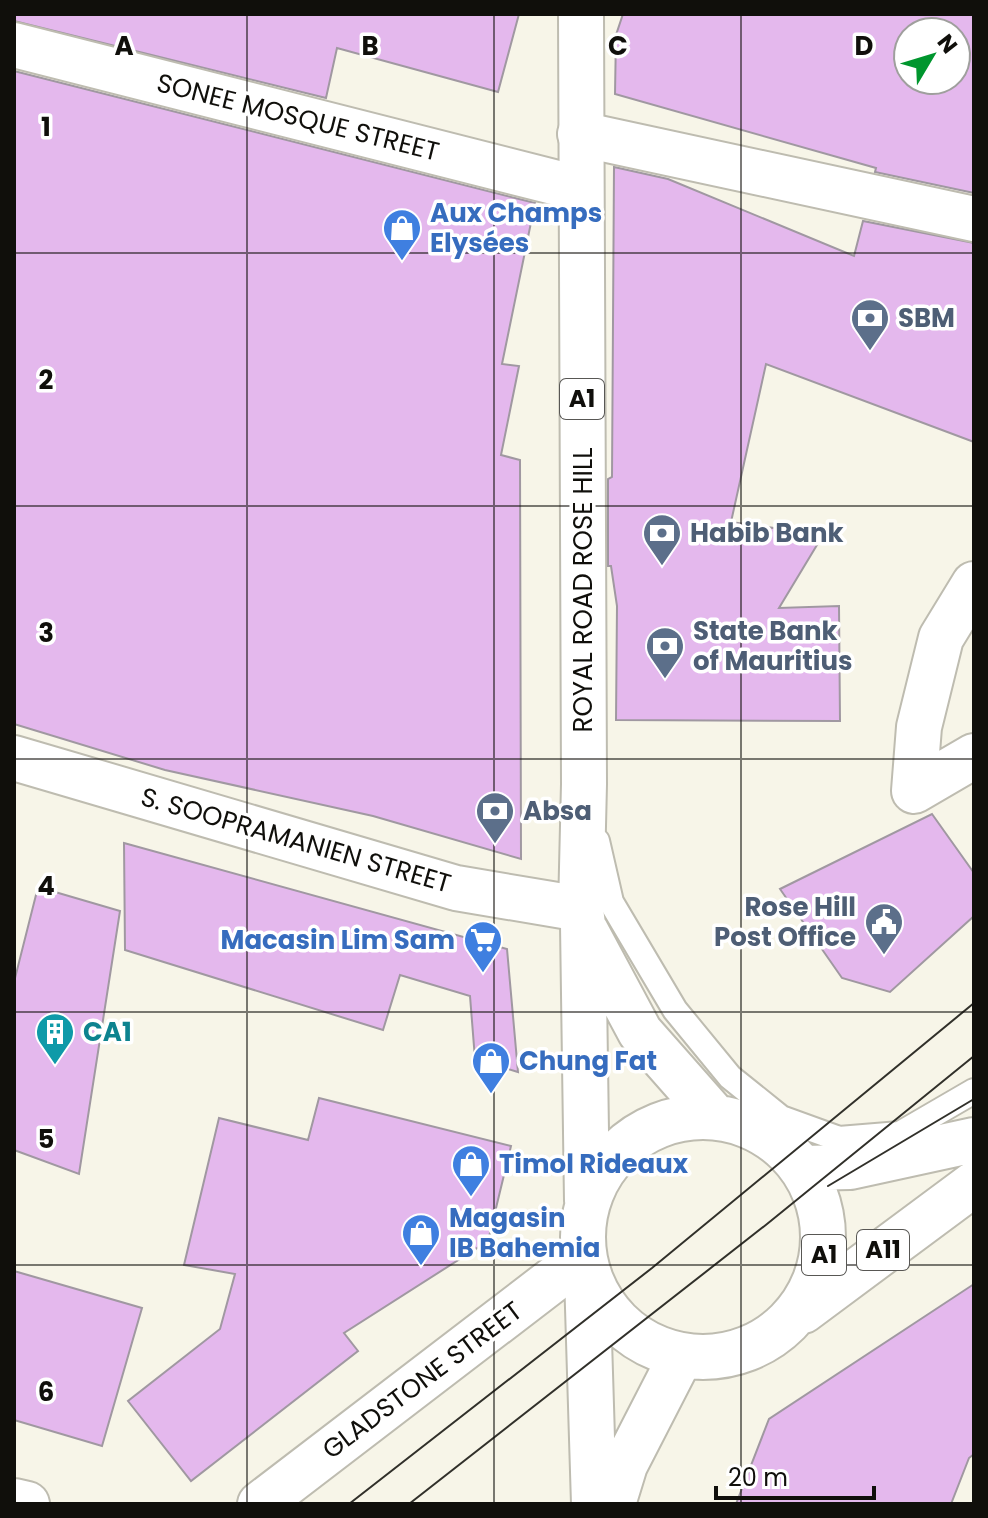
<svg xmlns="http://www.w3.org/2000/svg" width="988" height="1518" viewBox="0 0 988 1518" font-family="Poppins,sans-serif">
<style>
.building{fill:#e4b8ed;stroke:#a098a1;stroke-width:2;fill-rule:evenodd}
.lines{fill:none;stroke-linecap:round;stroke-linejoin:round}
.service-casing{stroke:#bebcb0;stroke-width:28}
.minor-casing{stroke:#bebcb0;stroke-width:48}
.tertiary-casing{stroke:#bebcb0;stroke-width:48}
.primary-casing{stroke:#bebcb0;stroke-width:48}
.service{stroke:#fff;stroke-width:24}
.minor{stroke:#fff;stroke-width:44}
.tertiary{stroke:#fff;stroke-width:44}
.primary{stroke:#fff;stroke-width:44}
.tram{stroke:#31302a;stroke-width:2}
.grid{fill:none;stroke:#100f0b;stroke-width:2;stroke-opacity:0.55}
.labels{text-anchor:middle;stroke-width:7;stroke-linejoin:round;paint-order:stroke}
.shield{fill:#fff;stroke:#585754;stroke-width:2}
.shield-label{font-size:24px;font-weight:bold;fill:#100f0b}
.street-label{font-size:26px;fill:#100f0b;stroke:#fff}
.shop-label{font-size:26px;font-weight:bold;fill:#366cbe;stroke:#fff;text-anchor:start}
.service-label{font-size:26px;font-weight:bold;fill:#4e5e75;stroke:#fff;text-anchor:start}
.culture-label{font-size:26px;font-weight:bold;fill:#0d838f;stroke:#fff;text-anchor:start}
.grid-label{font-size:26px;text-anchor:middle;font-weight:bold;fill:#100f0b;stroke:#fff;stroke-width:7;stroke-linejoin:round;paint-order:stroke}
</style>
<rect width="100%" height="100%" fill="#f7f5e8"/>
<path class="building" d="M14 14H519L498 92 337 48 326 98 14 21Z
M623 14H974V193L875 172 876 168 615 94 616 35ZM908 32H956V80H908Z
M14 71 535 203 502 364 519 366 501 455 520 460 521 859 373 816 165 770 14 724Z
M614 167 668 179 854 256 863 221 974 243V442L766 364 731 522 823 535 779 608 839 606 840 721 616 720 617 606 611 566H608V479L612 477Z
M932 814 974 873V916L890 992 842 978 780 889Z
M124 843 507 949 518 1072 475 1059 470 996 400 975 383 1030 125 950Z
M38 887 120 911 79 1174 14 1150V982Z
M319 1098 511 1146 488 1241 344 1333 358 1351 191 1481 128 1401 220 1329 235 1274 184 1265 219 1118 308 1140Z
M14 1271 142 1308 102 1446 14 1420Z
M974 1284V1454L969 1458 951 1504H736L769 1419Z"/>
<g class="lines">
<defs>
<path id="service" d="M597 841 611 902 675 1010 730 1077 781 1118 839 1139 900 1134 974 1091"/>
<path id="minor" d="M14 45 581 189
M974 584 941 638 919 727 914 791 974 756
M14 758 456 888 581 909"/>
<path id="tertiary" d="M580 134 974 219
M14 1501 27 1504
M260 1504 584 1256"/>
<path id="primary" d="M581 14 584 784 581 909 583 925 587 1201
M586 931 640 1032 715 1117
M583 1237a120 120 0 1 1 240 0a120 120 0 1 1-240 0Z
M804 1168 850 1167 974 1140
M587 1275 594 1504
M803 1311 974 1184
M613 1504 625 1465 681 1356"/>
</defs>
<use href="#service" class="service-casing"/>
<use href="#minor" class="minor-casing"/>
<use href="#tertiary" class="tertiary-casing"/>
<use href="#primary" class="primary-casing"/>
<use href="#service" class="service"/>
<use href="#minor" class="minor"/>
<use href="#tertiary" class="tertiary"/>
<use href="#primary" class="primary"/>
<path class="tram" d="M828 1186 974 1099
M349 1504 652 1268 974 1003
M409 1504 767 1224 974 1056"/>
</g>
<path class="grid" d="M247 14V1504M494 14V1504M741 14V1504M14 253H974M14 506H974M14 759H974M14 1012H974M14 1265H974"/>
<defs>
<symbol id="shop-pin" viewBox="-11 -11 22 30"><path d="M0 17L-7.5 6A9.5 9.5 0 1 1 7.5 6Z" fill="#3f7fe0" stroke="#fff"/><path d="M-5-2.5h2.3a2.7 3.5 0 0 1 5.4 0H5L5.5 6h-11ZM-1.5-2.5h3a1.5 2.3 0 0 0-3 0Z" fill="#fff"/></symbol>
<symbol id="bank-pin" viewBox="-11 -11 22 30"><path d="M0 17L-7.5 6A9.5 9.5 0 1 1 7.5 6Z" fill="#5c6f8a" stroke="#fff"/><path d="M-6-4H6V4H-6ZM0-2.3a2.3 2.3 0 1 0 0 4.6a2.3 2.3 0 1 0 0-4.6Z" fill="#fff"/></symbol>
<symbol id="civic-pin" viewBox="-11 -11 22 30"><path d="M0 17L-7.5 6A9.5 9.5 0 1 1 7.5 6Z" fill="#5c6f8a" stroke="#fff"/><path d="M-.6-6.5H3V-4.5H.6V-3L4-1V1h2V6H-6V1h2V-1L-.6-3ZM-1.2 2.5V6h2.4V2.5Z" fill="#fff"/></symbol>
<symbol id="supermarket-pin" viewBox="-11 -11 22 30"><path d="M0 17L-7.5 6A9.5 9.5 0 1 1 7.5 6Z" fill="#3f7fe0" stroke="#fff"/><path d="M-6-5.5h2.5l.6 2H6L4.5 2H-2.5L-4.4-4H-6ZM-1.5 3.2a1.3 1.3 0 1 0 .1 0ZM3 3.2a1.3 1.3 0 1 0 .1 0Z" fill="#fff"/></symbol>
<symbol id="building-pin" viewBox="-11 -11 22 30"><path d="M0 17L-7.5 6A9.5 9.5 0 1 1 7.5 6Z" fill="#0f9aa8" stroke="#fff"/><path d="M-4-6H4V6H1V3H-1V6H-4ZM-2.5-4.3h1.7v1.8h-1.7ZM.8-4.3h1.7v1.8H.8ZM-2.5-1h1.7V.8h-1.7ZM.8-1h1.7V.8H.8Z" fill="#fff"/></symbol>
</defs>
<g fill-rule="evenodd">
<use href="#shop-pin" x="380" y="206" width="44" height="60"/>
<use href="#bank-pin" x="848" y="296" width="44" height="60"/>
<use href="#bank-pin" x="640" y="511" width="44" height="60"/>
<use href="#bank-pin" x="643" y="624" width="44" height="60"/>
<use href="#bank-pin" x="473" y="789" width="44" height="60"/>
<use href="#civic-pin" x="862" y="900" width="44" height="60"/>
<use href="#supermarket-pin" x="461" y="918" width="44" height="60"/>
<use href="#building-pin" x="33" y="1010" width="44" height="60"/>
<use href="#shop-pin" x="469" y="1039" width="44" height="60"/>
<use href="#shop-pin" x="449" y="1142" width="44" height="60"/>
<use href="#shop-pin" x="399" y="1211" width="44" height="60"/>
</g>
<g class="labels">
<g class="shield">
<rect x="560" y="379" width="44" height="40" rx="6"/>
<rect x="857" y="1230" width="52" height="40" rx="6"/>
<rect x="802" y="1235" width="44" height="40" rx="6"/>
</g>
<g class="shield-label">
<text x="582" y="407">A1</text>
<text x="883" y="1258">A11</text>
<text x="824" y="1263">A1</text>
</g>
<g class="street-label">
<text transform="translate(298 117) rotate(14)" y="9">SONEE MOSQUE STREET</text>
<text transform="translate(583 590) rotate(-90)" y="9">ROYAL ROAD ROSE HILL</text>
<text transform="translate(296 840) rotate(16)" y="9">S. SOOPRAMANIEN STREET</text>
<text transform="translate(422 1380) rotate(-37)" y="9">GLADSTONE STREET</text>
</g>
<g class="shop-label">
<text x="430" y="222">Aux Champs<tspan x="430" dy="30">Elysées</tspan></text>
<text x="455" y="949" text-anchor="end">Macasin Lim Sam</text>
<text x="519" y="1070">Chung Fat</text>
<text x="499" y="1173">Timol Rideaux</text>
<text x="449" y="1227">Magasin<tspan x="449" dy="30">IB Bahemia</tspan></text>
</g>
<g class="service-label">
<text x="898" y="327">SBM</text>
<text x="690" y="542">Habib Bank</text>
<text x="693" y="640">State Bank<tspan x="693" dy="30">of Mauritius</tspan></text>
<text x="523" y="820">Absa</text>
<text x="856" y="916" text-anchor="end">Rose Hill<tspan x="856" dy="30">Post Office</tspan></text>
</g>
<g class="culture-label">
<text x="83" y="1041">CA1</text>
</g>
</g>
<g class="grid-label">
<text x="124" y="55">A</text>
<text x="370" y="55">B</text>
<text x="618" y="55">C</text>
<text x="864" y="55">D</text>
<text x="46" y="136">1</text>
<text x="46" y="389">2</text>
<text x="46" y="642">3</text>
<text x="46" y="895">4</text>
<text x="46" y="1148">5</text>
<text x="46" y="1401">6</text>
</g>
<rect width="988" height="1518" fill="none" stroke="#100f0b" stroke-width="32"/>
<g transform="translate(932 56) rotate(52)"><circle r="38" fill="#ffffff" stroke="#9f9f9d" stroke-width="2"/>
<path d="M0-6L14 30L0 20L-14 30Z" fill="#00962e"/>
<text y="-12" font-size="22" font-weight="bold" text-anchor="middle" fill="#100f0b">N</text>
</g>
<path d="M716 1486v12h158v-12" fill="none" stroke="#100f0b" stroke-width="4"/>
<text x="728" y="1486" font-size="24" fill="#100f0b" stroke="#ffffff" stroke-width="6" paint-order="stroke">20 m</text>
</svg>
